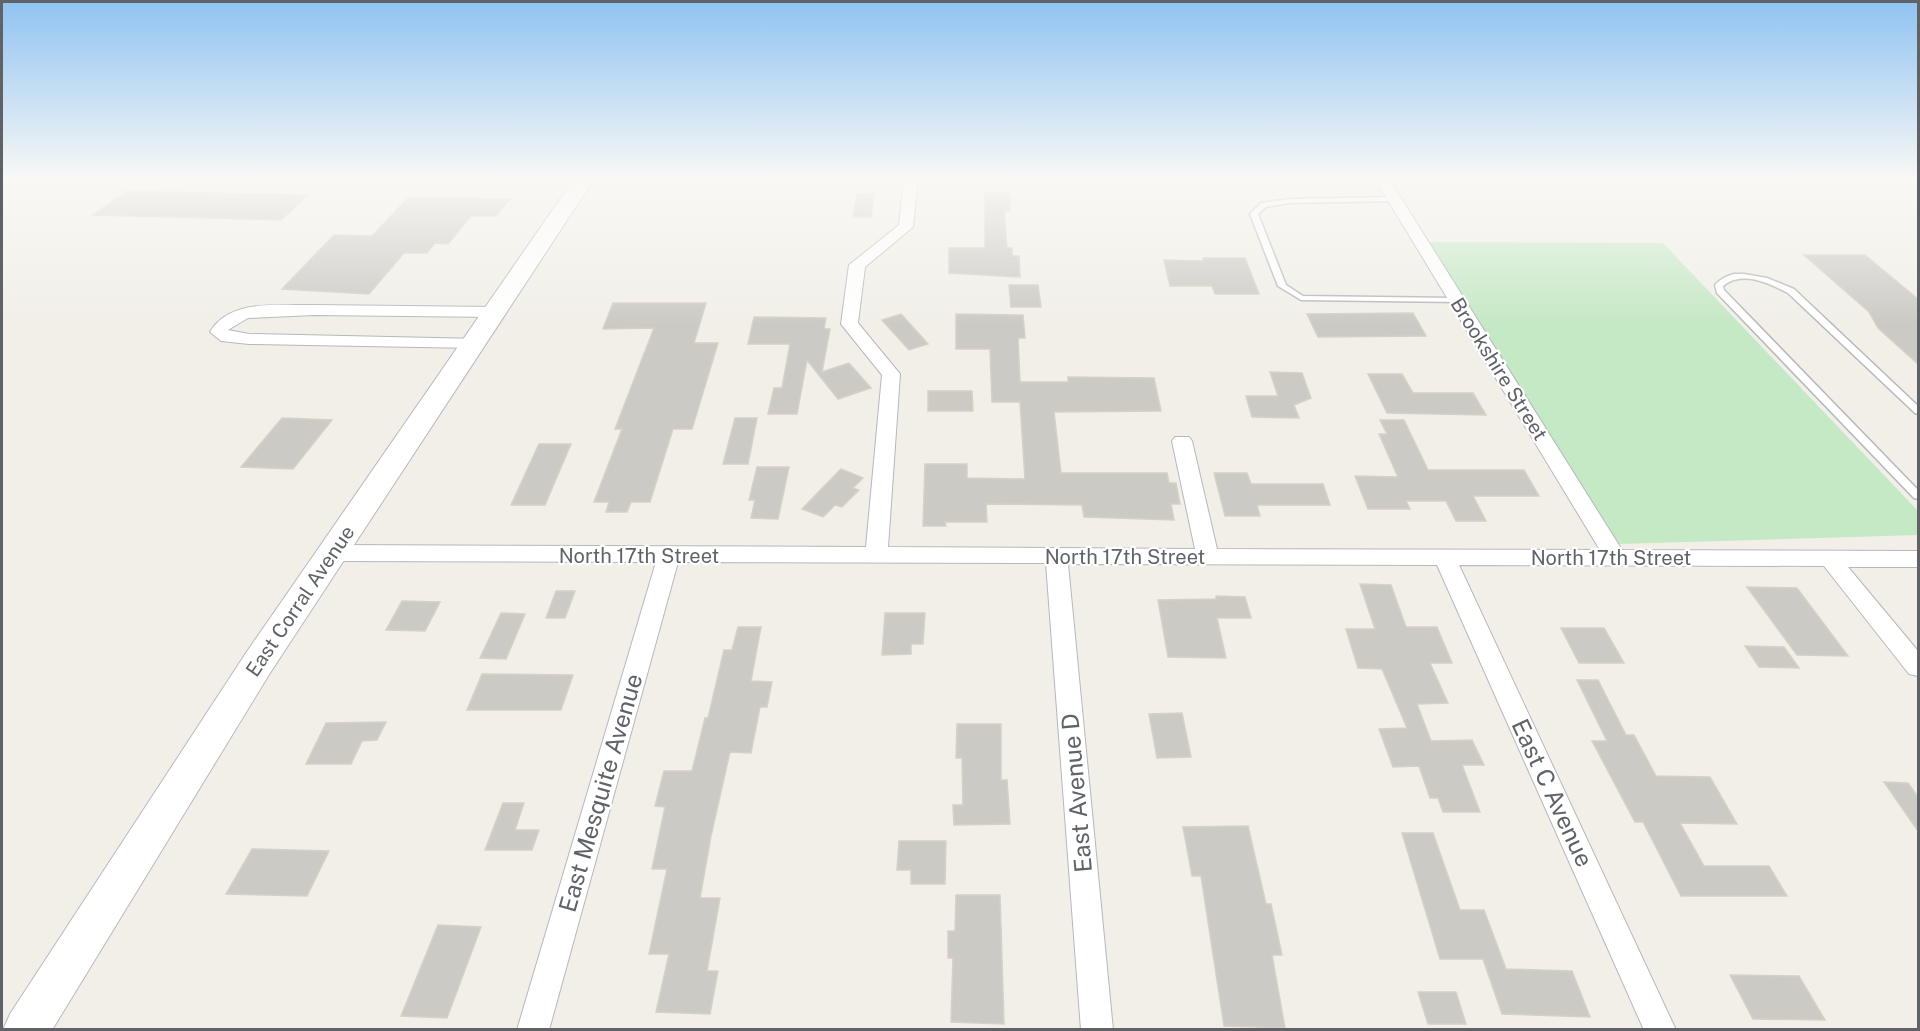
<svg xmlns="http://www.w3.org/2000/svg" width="1920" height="1031" viewBox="0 0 1920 1031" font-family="'Public Sans',sans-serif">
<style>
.green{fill:#c5e8c5}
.building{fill:#cccac5;stroke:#d6d1c6;stroke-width:1.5}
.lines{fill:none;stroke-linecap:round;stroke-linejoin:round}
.service-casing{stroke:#b5b8bc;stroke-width:3}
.minor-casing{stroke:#b5b8bc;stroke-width:2}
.secondary-casing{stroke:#b6babf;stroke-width:2}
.service{fill:#fff;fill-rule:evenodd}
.minor{fill:#fff;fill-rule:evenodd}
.secondary{fill:#fff;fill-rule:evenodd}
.labels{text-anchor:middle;stroke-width:4.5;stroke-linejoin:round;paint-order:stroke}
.street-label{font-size:20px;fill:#5f6368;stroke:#fff}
.near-street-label{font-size:24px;fill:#5f6368;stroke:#fff}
</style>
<rect width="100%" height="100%" fill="#f1efe8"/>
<path class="green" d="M1428 242 1663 243 1918 511V535L1619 544Z"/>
<path class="building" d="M126 191 308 195 281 220 93 215Z
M874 193 871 217H853L857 194Z
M985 193H1010V211H1004L1007 248H1012V256H1019L1020 277 949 273V248H985Z
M409 197 510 199 496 216H471L448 244 435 243 427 253H404L369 294 282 289 334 235 372 236Z
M1804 255H1865L1918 299V364L1878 328 1869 312Z
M1203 258H1245L1259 294H1215L1212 286H1170L1164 260 1204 261Z
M1009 285H1038L1041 307H1011Z
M613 303H706L694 343H718L692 429H673L650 502H631L627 512H606L609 502H594L622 429H615L654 328 603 329Z
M1413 313 1426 336 1318 337 1307 314Z
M901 314 928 344 909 350 882 320Z
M956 314 1023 315 1025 338H1018L1020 382H1068V377L1154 378 1161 411 1054 412 1061 473H1167L1169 483H1176L1180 504H1171L1174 520 1084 517 1082 505 986 504 987 522H945L946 526H923L925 464H967V478L1025 479 1020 402H992L990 349H956Z
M754 317 826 318 824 329H830L822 372 849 363 871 388 838 399 807 360 797 414H768L774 388H782L790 344H748Z
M1270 372 1302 373 1311 398 1294 405 1299 418 1252 417 1246 396H1278Z
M1368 374H1402L1413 393H1473L1486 415 1387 413Z
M928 391H972L973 411H928Z
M282 418 332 420 293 469 241 467Z
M735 418H757L748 464H723Z
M1380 420H1404L1428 470H1524L1539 496H1473L1486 521H1456L1446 501H1406L1410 509H1368L1355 476 1398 477 1379 434H1387Z
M539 444H571L545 505H511Z
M757 467H789L778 519 751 518 755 500H749Z
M841 469 863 478 853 488 859 490 842 507 835 505 823 517 802 509Z
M1214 473H1247L1251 484H1323L1330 505H1257L1260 516H1225Z
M1360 584 1391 585 1406 627H1437L1452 663H1430L1448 703 1417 704 1431 741 1472 740 1484 765H1462L1480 812H1443L1438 798H1430L1419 766 1393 767 1379 729 1407 728 1382 669 1358 668 1346 629H1375Z
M1747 587 1797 588 1848 656 1797 655Z
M556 591H575L565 618H546Z
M1216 596 1245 597 1251 618H1217L1226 658 1168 657 1158 600 1216 599Z
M402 601 440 602 425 631 386 630Z
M501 613 525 614 506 659 480 658Z
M885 613H925L923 644H911V654L882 655Z
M738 627H761L751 681 772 682 767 707H760L751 753 730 752 711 836 700 898H720L707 971H718L710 1014 656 1012 669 954H649L667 869H652L665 807 655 806 664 771H692L705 718H708L724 650H732Z
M1561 628H1604L1624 663H1579Z
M1745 646 1784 647 1799 668 1759 667Z
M482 674 573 675 561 710H467Z
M1577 680H1598L1626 735H1634L1656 776 1710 777 1737 824 1680 823 1704 866H1769L1787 896H1681L1643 822H1635L1592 741H1607Z
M1182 713 1191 757 1157 758 1149 714Z
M386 722 377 740 362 741 351 764H306L326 723Z
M957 724H1001V780H1007L1010 824 954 825 953 805H963L962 758H956Z
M1884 782 1908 783 1918 797V831Z
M503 803H524L515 830H539L532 850H485Z
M1248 826 1266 904H1271L1282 955H1272L1285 1028 1224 1026 1201 876H1192L1183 827Z
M1402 833H1433L1460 910H1484L1506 969 1572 971 1590 1017 1502 1014 1483 959H1440Z
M899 841H946L945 884H911V870H897Z
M252 849 329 851 307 896 226 894Z
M956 895H1000L1004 1024 951 1022 953 958H948V931H955Z
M438 925 481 927 447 1018 401 1016Z
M1730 975 1799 976 1825 1020 1753 1019Z
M1418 992H1456L1466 1024H1428Z"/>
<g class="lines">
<defs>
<path id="service" d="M1394 197 1398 199 1397 201 1289 203 1266 207 1258 214 1286 285 1303 296 1456 298 1460 300 1459 302 1301 300 1278 286 1250 214 1261 203 1289 199Z
M1734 274H1744L1767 278 1794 289 1918 406V414L1915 413 1788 293C1769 283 1742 270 1723 286L1724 290 1918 490V499L1914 498 1717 293 1715 285C1720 279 1727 276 1734 274Z"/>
<path id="minor" d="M904 179H918L913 227 865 267 858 323 900 374 888 547 1195 549 1172 441 1175 437H1189L1192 441 1217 549 1600 550 1375 179H1389L1622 550 1918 551V567H1848L1918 651V676L1909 674 1824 566 1459 565 1676 1030H1644L1437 565 1068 564 1113 1030H1081L1046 563 678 562 549 1030H517L656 562 332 561 324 558 321 553 324 548 332 545 866 547 882 375 841 324 849 265 899 225Z
M314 305 496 307 504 312 496 317 314 315 248 318 228 330 249 334 480 339 483 343 474 348 249 344 221 341 210 332C230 298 280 306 314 305Z"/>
<path id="secondary" d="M574 179H594L270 673 52 1030H3L10 1014 246 653Z"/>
</defs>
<use href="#service" class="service-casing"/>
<use href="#minor" class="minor-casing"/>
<use href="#secondary" class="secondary-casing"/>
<use href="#service" class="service"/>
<use href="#minor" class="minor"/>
<use href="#secondary" class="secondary"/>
</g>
<linearGradient id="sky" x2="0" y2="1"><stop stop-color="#8fc3f1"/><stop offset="0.55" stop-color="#f9f8f5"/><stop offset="1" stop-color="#f9f8f5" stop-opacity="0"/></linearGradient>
<rect width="1920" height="324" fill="url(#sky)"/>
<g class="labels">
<g class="street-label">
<text transform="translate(1499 369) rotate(58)" y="7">Brookshire Street</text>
<text x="639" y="563">North 17th Street</text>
<text x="1125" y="564">North 17th Street</text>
<text x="1611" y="565">North 17th Street</text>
<text transform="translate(300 601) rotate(-56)" y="7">East Corral Avenue</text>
</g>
<g class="near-street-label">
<text transform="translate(601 793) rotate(-74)" y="8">East Mesquite Avenue</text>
<text transform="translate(1077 793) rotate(-95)" y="8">East Avenue D</text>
<text transform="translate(1552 793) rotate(65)" y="8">East C Avenue</text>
</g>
</g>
<rect width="1920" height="1031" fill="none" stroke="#5f6368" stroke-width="6"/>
</svg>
